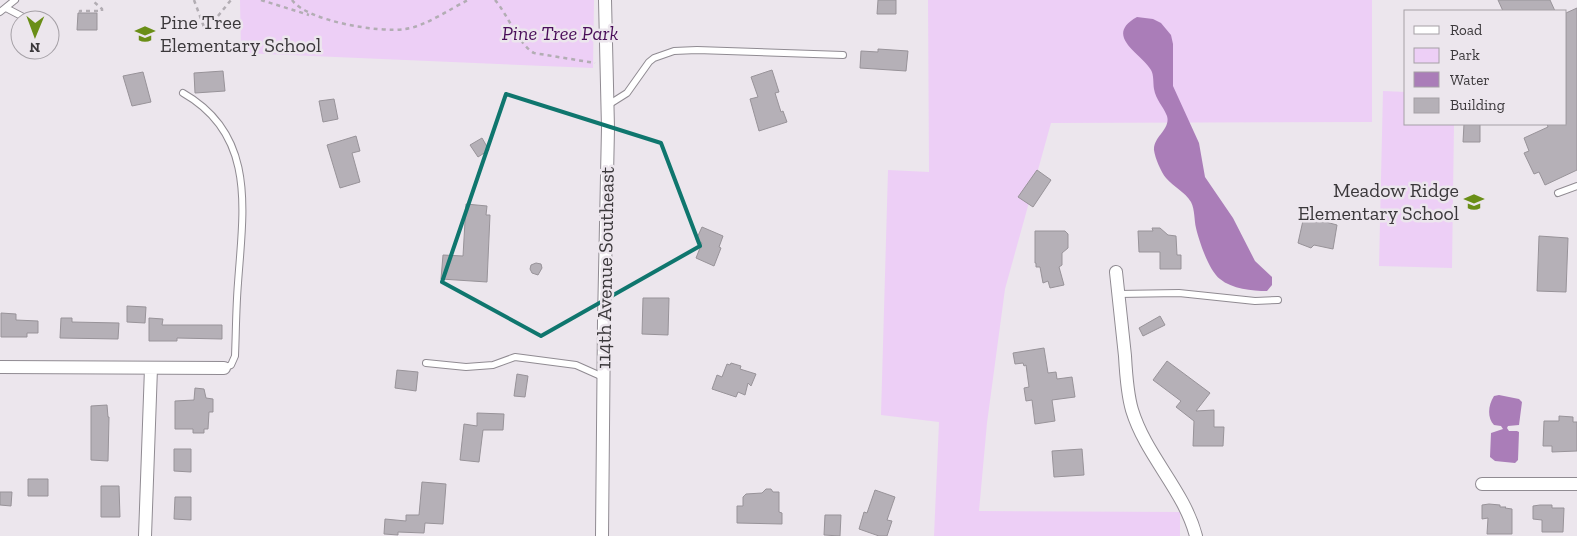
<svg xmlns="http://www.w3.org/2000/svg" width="1577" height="536" viewBox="0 0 1577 536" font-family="'Zilla Slab',serif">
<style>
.green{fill:#edcff6}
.water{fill:#aa7db8}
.building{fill:#b5b0b7;stroke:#989399}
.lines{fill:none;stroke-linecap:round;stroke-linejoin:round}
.service-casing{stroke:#908b92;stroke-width:8}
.minor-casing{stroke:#908b92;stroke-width:14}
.path{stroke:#b2adb3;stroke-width:2.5;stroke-dasharray:4 4;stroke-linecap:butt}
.service{stroke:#fff;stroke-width:6}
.minor{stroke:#fff;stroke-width:12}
.marked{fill:none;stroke:#0f766e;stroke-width:4;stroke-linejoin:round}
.labels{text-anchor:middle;stroke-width:5;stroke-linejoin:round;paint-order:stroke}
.poi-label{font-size:20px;fill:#3b383b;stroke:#ece6ed;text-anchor:start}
.park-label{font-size:20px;font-style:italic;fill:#490e59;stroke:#ece6ed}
.street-label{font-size:20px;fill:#3b383b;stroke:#ece6ed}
</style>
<rect width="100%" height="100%" fill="#ece6ed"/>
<path class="green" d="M240 0H594L593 68 241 53Z
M928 0H1372V122L1051 123 1005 289 987 423 979 511 1180 512V536H934L939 422 881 415 888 170 929 172Z
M1383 91 1406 92V124H1454L1452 268 1379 266Z"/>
<path class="water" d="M1137 17 1153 19 1161 23 1171 35 1173 44V86L1199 143 1205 177 1233 218 1255 261 1272 277V285L1267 291C1252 291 1232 289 1220 279 1209 271 1199 241 1196 228 1194 220 1195 210 1191 202 1185 192 1174 187 1166 178 1161 172 1155 158 1154 150 1153 137 1171 129 1167 116 1163 106 1156 100 1154 89 1153 83 1154 75 1151 70 1141 53 1103 36 1137 17Z
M1499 395 1519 399 1522 402 1519 425 1508 426 1507 428 1509 431H1517L1519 432 1518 460 1515 463 1495 461 1490 457 1491 433 1503 429 1501 426 1494 425C1487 418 1488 405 1494 396Z"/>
<path class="building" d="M878 0H896V14H877Z
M1498 0H1550L1555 11H1503Z
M1577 8V170L1545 185 1539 172 1534 174 1524 153 1529 151 1524 138 1548 127 1547 124H1566V13Z
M78 13H97V30H77Z
M878 49 908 51 906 71 860 68 861 51 878 52Z
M772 70 779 92 775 93 781 112 783 111 787 122 759 131 750 99 758 97 751 77Z
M223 71 225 91 195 93 194 73Z
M143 72 151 102 132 106 123 76Z
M334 99 338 119 323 122 319 101Z
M1464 124H1480V142H1463Z
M356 136 360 151 352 153 360 182 340 188 327 145Z
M482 138 489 150 478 157 470 145Z
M1037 170 1051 180 1033 207 1018 197Z
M466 204 487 206 486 215H490L487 282 441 279 443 255 463 256Z
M1304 216 1337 225 1333 249 1314 245 1311 248 1298 243Z
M702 227 723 236 719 247 721 248 714 266 696 258 702 243 696 240Z
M1152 228H1160L1168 235 1176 236 1177 255H1181V269H1160V252H1139L1138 231H1153Z
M1035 231H1065L1068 234V248L1062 253V265L1059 267 1064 285 1050 288 1048 281 1043 283 1040 267H1036V263H1035Z
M1539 236 1568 238 1566 292 1537 291Z
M536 263 541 264 542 268 538 275 532 273 530 269 531 265Z
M643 298H669L668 335 642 334Z
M127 306 146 307 145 323 127 322Z
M1 313 16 314V320L38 321V333H27V337H1Z
M1160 316 1165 325 1143 336 1139 328Z
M61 318H72V322L119 323 118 339 60 338Z
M149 318 163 319 162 325H222V339L177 338V341H149Z
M1044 348 1048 373 1056 372 1057 379 1072 377 1075 397 1052 400 1055 421 1035 424 1032 400 1026 401 1024 388 1029 387 1026 365 1024 366 1023 363 1015 364 1013 353Z
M1167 361 1210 393 1196 411 1214 410V427H1224L1223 446H1193L1194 421 1176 407 1181 401 1153 380Z
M731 363 741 366 740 369 756 374 751 386 748 383 745 395 738 392 736 397 712 389 717 375 722 377 727 364 730 365Z
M397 370 418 372 416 391 395 388Z
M517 374 528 376 525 397 514 396Z
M195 388 204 389 206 398 213 399V412H209L208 429H204V433H193V429H175V401L194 400Z
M107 405 108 417H109L108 461 91 460V406Z
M477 413 504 414 503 430H483L479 462 460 460 464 424 477 426Z
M1559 416 1573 417V422H1577V451L1552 452V446H1543L1544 421H1559Z
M174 449H191V472L174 471Z
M1082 449 1084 475 1054 477 1052 451Z
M28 479H48V496H28Z
M422 482 446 484 443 524 425 523 424 533 398 532V535L384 534 385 519 406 521V515H419Z
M101 486H119L120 517H101Z
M766 489H771L773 492H779V512L782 513V524L737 523V506H743V497L746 494 762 493Z
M875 490 895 497 887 520 892 521 887 536H879L859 529 864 512 867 513Z
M0 492H12L11 506 0 505Z
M175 497H191V520L174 519Z
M1489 504 1500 505V507H1506L1505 508 1512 509V534H1487L1488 518 1482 519V505Z
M1540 505H1552V508H1564L1563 532H1542V520L1533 519V506Z
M825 515H841L840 536 824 535Z"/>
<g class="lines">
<defs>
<path id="service" d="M6 8 29 20
M0 12 15 0
M50 31 51 32
M183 93C257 135 243 211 238 283 236 307 236 332 235 356L231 365 224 368
M608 105 627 93 649 62 654 58 674 51 697 50 843 55
M1558 193 1577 186
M1118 294 1179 293 1255 301 1278 300
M426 363 466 367 493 365 515 357 576 365 603 377"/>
<path id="minor" d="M1116 272C1119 300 1122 328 1125 356 1126 374 1127 393 1132 410 1146 456 1184 490 1196 536
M0 367 224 368
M1482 484H1577
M145 536 151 368
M602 536 604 321 608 128 605 0"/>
</defs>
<use href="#service" class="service-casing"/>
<use href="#minor" class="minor-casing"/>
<path class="path" d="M194 0 204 27H209L231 0
M261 0 309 15
M292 0C307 21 379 33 405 29 424 27 450 9 468 0
M495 0C508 15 519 45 534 53L595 63
M80 13V11H102V9L92 0"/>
<use href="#service" class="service"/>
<use href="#minor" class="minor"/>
</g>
<path class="marked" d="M506 94 661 143 700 246 541 336 442 282Z"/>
<defs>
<symbol id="school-bare" viewBox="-9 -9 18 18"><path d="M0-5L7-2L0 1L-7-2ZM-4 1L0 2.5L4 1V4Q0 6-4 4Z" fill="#6a8e17" stroke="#ece6ed" stroke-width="2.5" paint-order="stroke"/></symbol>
</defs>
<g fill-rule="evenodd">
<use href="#school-bare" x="131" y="20" width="28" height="28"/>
<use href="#school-bare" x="1460" y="188" width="28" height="28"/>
</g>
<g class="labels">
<g class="poi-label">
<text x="160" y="29">Pine Tree<tspan x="160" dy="23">Elementary School</tspan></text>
<text x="1459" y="197" text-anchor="end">Meadow Ridge<tspan x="1459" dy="23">Elementary School</tspan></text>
</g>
<g class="park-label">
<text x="560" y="40">Pine Tree Park</text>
</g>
<g class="street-label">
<text transform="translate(605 268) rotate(-89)" y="7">114th Avenue Southeast</text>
</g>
</g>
<rect x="1404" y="10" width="162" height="115" fill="#ece6ed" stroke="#a5a0a6"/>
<rect x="1414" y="26" width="25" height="8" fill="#ffffff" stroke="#a5a0a6"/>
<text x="1450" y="35" font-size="15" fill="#3b383b">Road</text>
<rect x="1414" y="48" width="25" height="15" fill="#edcff6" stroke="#a5a0a6"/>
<text x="1450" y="60" font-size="15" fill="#3b383b">Park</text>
<rect x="1414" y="72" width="25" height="15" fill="#aa7db8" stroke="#a5a0a6"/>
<text x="1450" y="85" font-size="15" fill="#3b383b">Water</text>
<rect x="1414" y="98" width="25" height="15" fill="#b5b0b7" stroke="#a5a0a6"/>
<text x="1450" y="110" font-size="15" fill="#3b383b">Building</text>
<g transform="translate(35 35) rotate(181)"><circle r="24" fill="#ece6ed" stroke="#a5a0a6"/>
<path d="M0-4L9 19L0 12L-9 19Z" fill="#6a8e17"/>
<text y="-8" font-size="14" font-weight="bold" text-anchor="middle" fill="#3b383b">N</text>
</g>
</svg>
